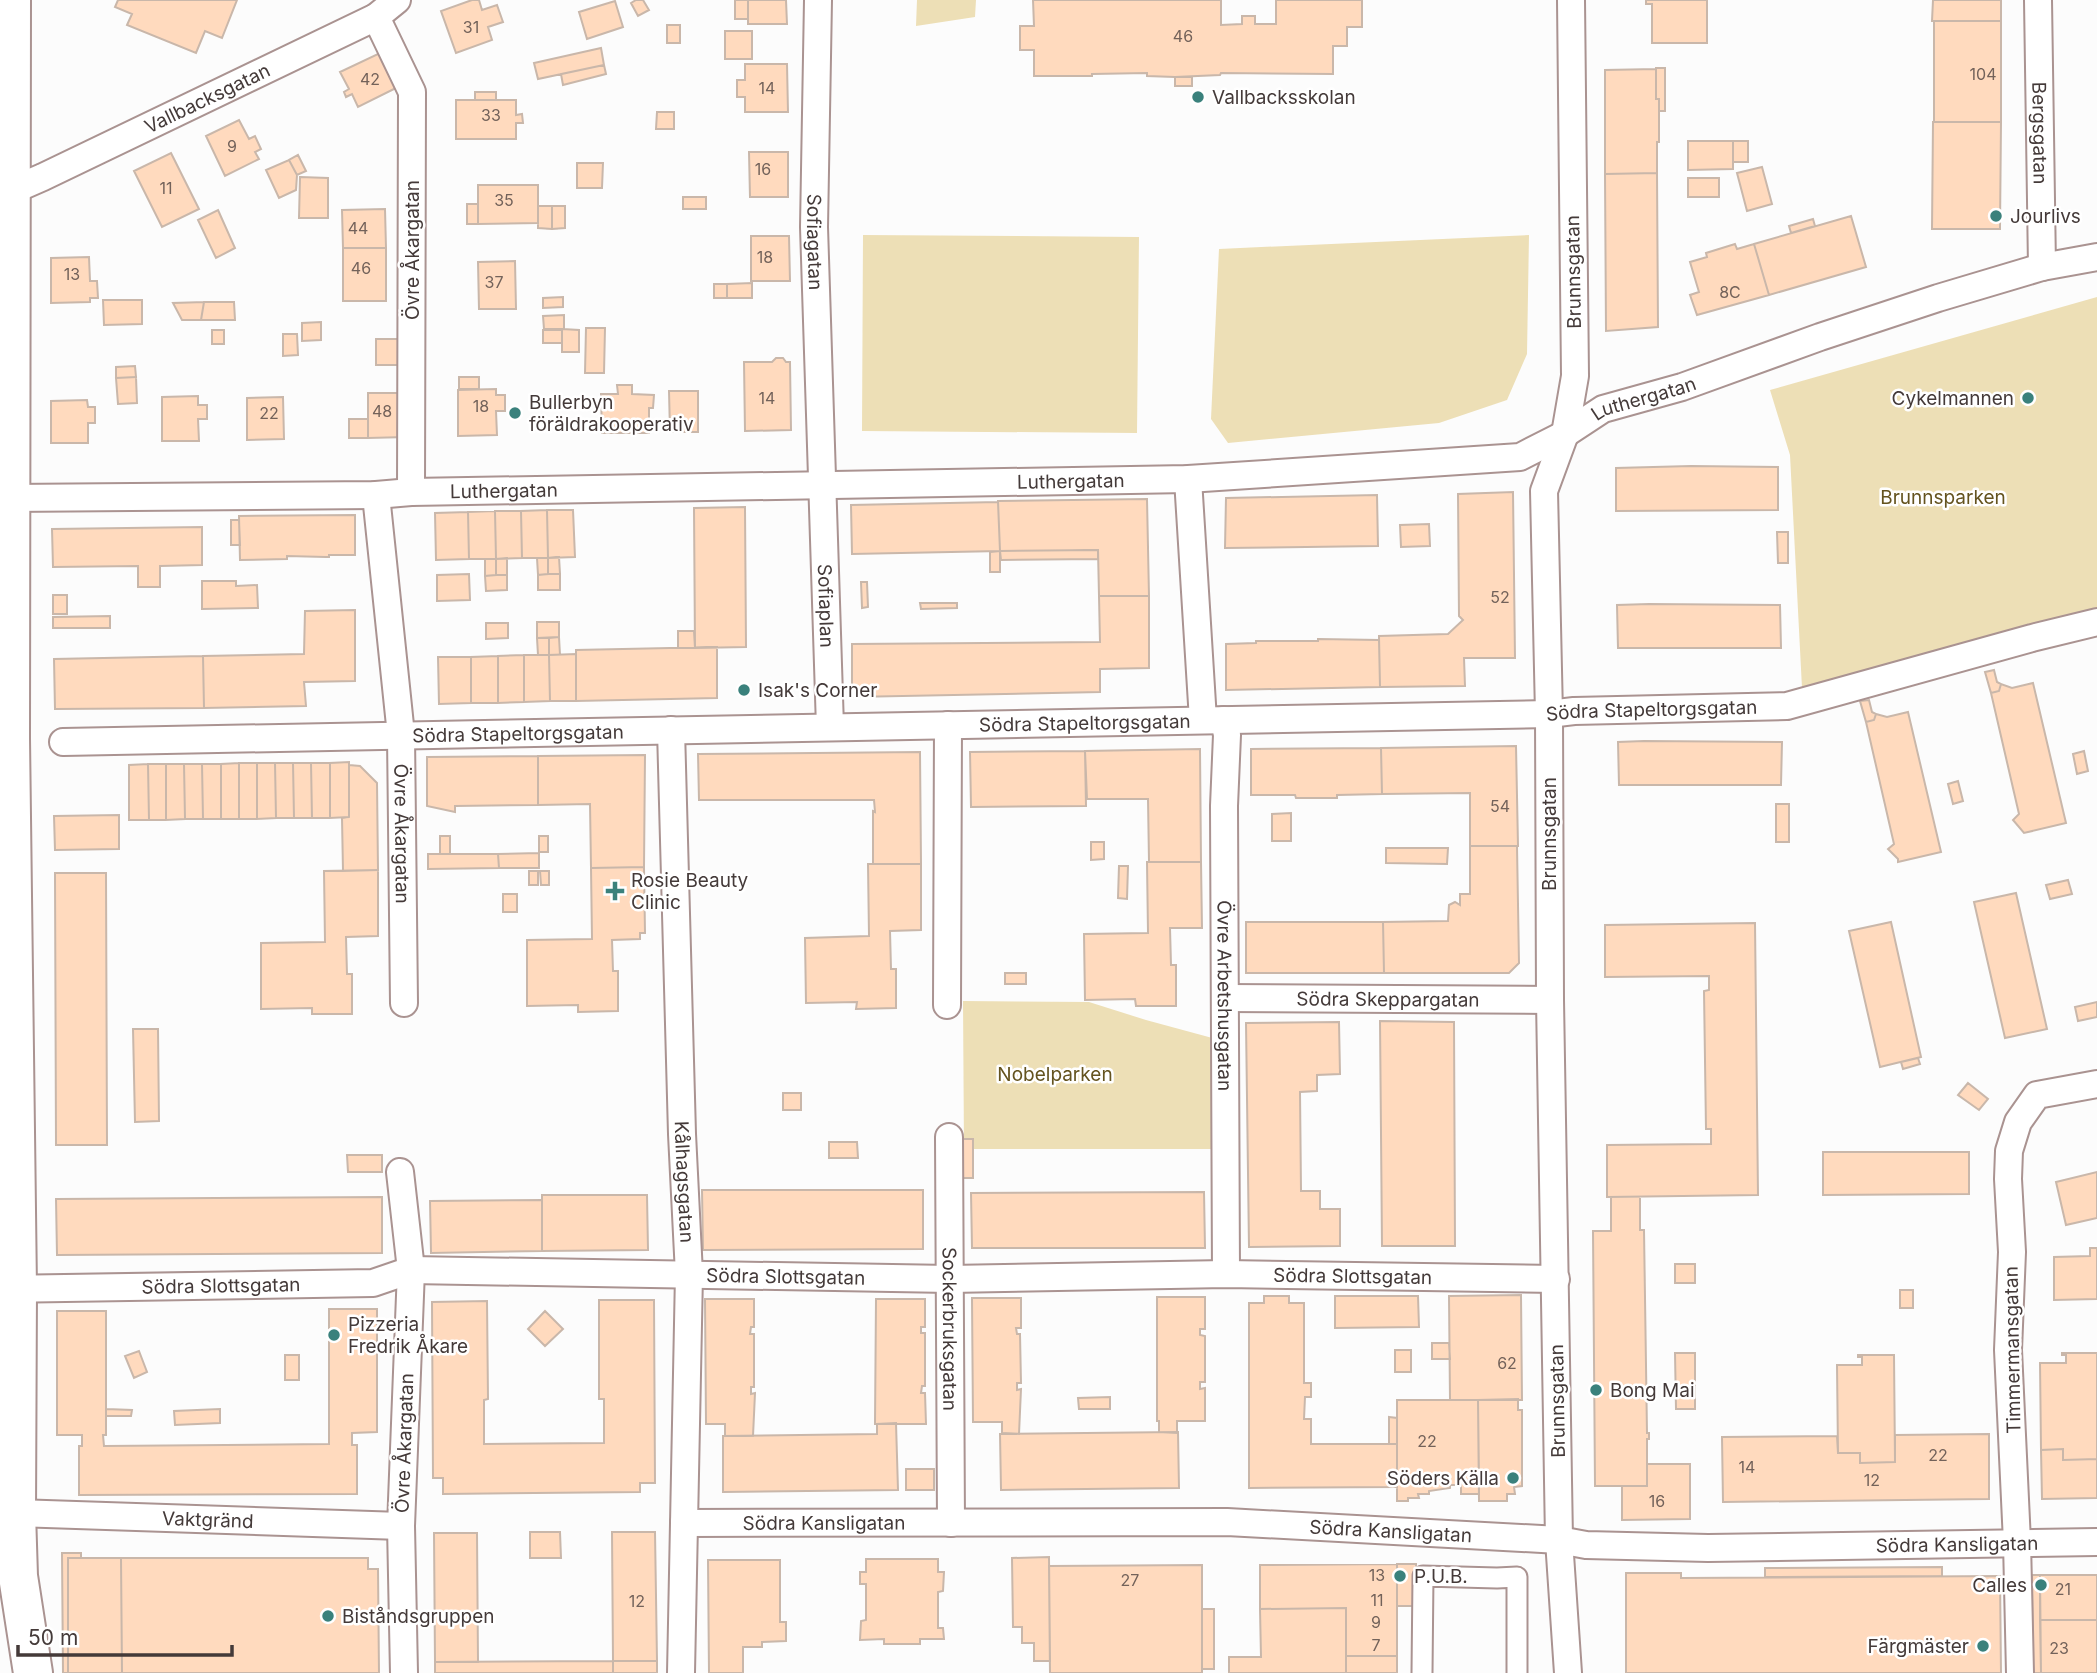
<svg xmlns="http://www.w3.org/2000/svg" width="2097" height="1673" viewBox="0 0 2097 1673" font-family="Inter,sans-serif">
<style>
.green{fill:#eddfb6}
.building{fill:#ffdabe;stroke:#c9b7aa;stroke-width:2}
.lines{fill:none;stroke-linecap:round;stroke-linejoin:round}
.pedestrian-casing{stroke:#aa9391;stroke-width:23}
.minor-casing{stroke:#aa9391;stroke-width:30}
.secondary-casing{stroke:#aa9391;stroke-width:42}
.pedestrian{stroke:#fff;stroke-width:19}
.minor{stroke:#fff;stroke-width:26}
.secondary{stroke:#fff;stroke-width:38}
.poi-dot{fill:#3a817c;stroke:#fff;stroke-width:2.5}
.labels{text-anchor:middle;stroke-width:5;stroke-linejoin:round;paint-order:stroke}
.number-label{font-size:16px;fill:#73625a}
.poi-label{font-size:19px;fill:#443a39;stroke:#fff;text-anchor:start}
.street-label{font-size:19px;fill:#443a39;stroke:#fff}
.park-label{font-size:19px;fill:#64531f;stroke:#fff}
</style>
<rect width="100%" height="100%" fill="#fcfcfc"/>
<path class="green" d="M917 0H976L975 17 916 26Z
M863 235 1139 237 1137 433 862 431Z
M1529 235 1527 354 1507 400 1439 423 1228 443 1211 419 1219 249Z
M2097 297V612L1802 688 1790 455 1770 390Z
M963 1001 1089 1002 1146 1020 1216 1039 1221 1149H964Z"/>
<path class="building" d="M118 0H237L222 38 205 31 196 53 127 25 132 14 115 7Z
M472 0H479L482 10 497 5 503 22 488 27 492 40 456 53 441 11Z
M636 0H643L649 10 638 16 631 3Z
M735 0H748V19H735Z
M748 0H786L787 24H748Z
M1033 0H1221V25L1242 24V16H1255V24H1276V0H1362V27H1347V46H1333V74L1221 73 1220 75 1175 77 1147 76V73L1092 74V76H1034V50H1020V26H1034Z
M1646 0H1707V43H1652V4H1646Z
M1933 0H2001V21H1932Z
M615 1 623 27 587 39 579 12Z
M1934 21H2001V122H1934Z
M667 25H680V43H667Z
M725 31H752V59H725Z
M601 48 604 65 538 79 534 63Z
M380 53 398 87 358 107 352 94 346 97 344 92 349 89 340 72Z
M745 64H787L788 112H745V97H737V80H745Z
M604 65 606 74 563 85 561 74Z
M1656 68H1665V111H1659V99H1656Z
M1656 69V99H1659V142H1657V173L1605 174V70Z
M1175 77H1192V86H1175Z
M475 92H496V100H475Z
M456 100H516V115L522 114 523 123H516V139H456Z
M657 112H674V129H656Z
M239 120 249 139 255 136 261 149 255 152 259 159 225 176 206 136Z
M1933 122H2001L2000 229H1932Z
M1688 141H1733V169L1688 170Z
M1733 141H1748V162H1733Z
M749 152H788V197H750Z
M171 153 199 209 162 227 134 171Z
M298 155 306 171 297 175 289 160Z
M289 160 297 175 296 190 279 198 266 170Z
M577 163H603L602 188H577Z
M1762 167 1772 204 1747 211 1737 173Z
M1657 173 1658 327 1606 331 1605 174Z
M300 177 328 178V218H299Z
M1688 178H1719V197H1688Z
M478 185H538V223L478 224Z
M683 197H706V209H683Z
M467 204H478V224H467Z
M538 206H552V229L538 228Z
M552 206H565V228L552 229Z
M385 209 386 248H343L342 210Z
M218 210 235 248 216 258 198 220Z
M1851 216 1866 267 1769 295 1754 244Z
M1813 219 1815 226 1791 233 1789 226Z
M751 236H789L790 281H751Z
M1735 244 1737 249 1754 244 1769 295 1697 315 1690 295 1699 292 1690 262 1707 257 1706 253Z
M343 248H386V301H343Z
M89 257 90 281H97L98 298H90V302L51 303V258Z
M515 261 516 309H479L478 262Z
M752 283V298H727V284Z
M714 284H727V298H714Z
M563 297V307L543 308V298Z
M103 300H142V324L104 325Z
M204 302H234L235 320H201Z
M204 302 201 320H182L173 303Z
M564 315V329H544L543 316Z
M321 322V340L302 341V323Z
M586 328H605L604 373H585Z
M562 329 579 330V352H562Z
M212 330H224V344H212Z
M543 330H562V343H543Z
M283 334H297L298 355 283 356Z
M376 339H402V365H376Z
M776 358H783L786 362H790L791 430 745 431 744 362H772Z
M135 366 136 377 116 378V367Z
M136 377 137 403 118 404 116 378Z
M459 377H479V389H459Z
M617 385H632V394L654 395 653 408H649V433H602L601 394H618Z
M496 389V395H505V411H496L497 435 458 436V390Z
M669 391H698V432H670Z
M368 393H406L407 437 368 438Z
M198 396V405H207V419H198L199 441H162V397Z
M283 397 284 439 247 440V398Z
M87 400 88 407H95V423H88V443H51V401Z
M349 419H368V438H349Z
M1691 466 1778 467V510L1616 511V468Z
M1513 492 1515 658H1464L1465 686 1380 687 1379 636 1448 634 1463 620 1459 616 1458 494Z
M1377 495 1378 546 1225 548 1226 498Z
M1147 499 1149 596H1099L1098 550 1000 551 998 501Z
M998 502 1000 551 852 554 851 505Z
M745 507 746 647 695 648 694 508Z
M547 510H573L575 557 548 558Z
M547 510 548 558H522L521 511Z
M495 511H521L522 558 496 559Z
M495 511 496 559H469L468 512Z
M468 512 469 559 436 560 435 513Z
M355 515V555H329V557H326L287 556V559L240 560 239 516Z
M231 520H239L240 545H231Z
M1429 524 1430 546 1401 547 1400 525Z
M202 527V565L160 566V587H138V566L53 567 52 529Z
M1777 532H1788V563H1778Z
M1098 550V559L1001 560 1000 551Z
M1000 551V572H990V552Z
M559 557 560 574H548V558Z
M507 558V575H496V559Z
M537 558H548V574L538 575Z
M485 559H496V575L485 576Z
M469 574 470 600 437 601V575Z
M548 574H560V590H538V575Z
M496 575H507V590L486 591 485 576Z
M202 581H236V586L257 585 258 608 202 609Z
M861 582H867L868 607 862 608Z
M53 595H67V614H53Z
M1099 596H1149V668L1100 669V692L852 697V644L1100 642Z
M920 603H957V608L921 609Z
M1649 604 1780 605 1781 648H1618L1617 605Z
M355 610V681L304 682 306 706 204 708 203 656 304 654 305 611Z
M110 616V628H53V617Z
M537 622H559V637L537 638Z
M486 623H508V638L486 639Z
M678 631H694L695 648H678Z
M559 637 560 655H549V638Z
M537 638H549V655H538Z
M1318 639 1379 640 1380 687 1226 690V644L1256 643V641H1318Z
M717 647V698L576 701V650Z
M576 654V701H550L549 655Z
M524 655H549L550 701 524 702Z
M524 655V702L498 703V656Z
M203 656 204 708 55 709 54 659Z
M498 656V703H471V657Z
M438 657H471V703L439 704Z
M1994 670 1997 682 2001 684 1999 691 1991 693 1985 672Z
M2033 683 2066 823 2024 833 2013 820 2019 814 1991 693 1999 691 2001 684 2012 688Z
M1869 700 1872 712 1876 714 1874 720 1866 722 1860 701Z
M1908 712 1941 852 1898 862V859L1888 849 1894 844 1866 722 1874 720 1876 714 1887 717Z
M1644 741 1782 742 1781 785H1619L1618 742Z
M1516 746 1518 846H1470V793L1382 794 1381 748Z
M1381 748 1382 794 1337 795V798H1296L1295 795H1251V749Z
M1200 749 1201 862H1149L1148 799H1087L1085 751Z
M1085 751 1086 806 971 807 970 752Z
M2084 751 2088 771 2077 774 2073 754Z
M920 752 921 864H873V811L875 812 874 800H699L698 754Z
M645 755 644 867 591 868 590 804 538 805V756Z
M538 756V805L455 806V812L427 806V757Z
M349 762V817L330 818V763Z
M239 763H257V819H239Z
M239 763V819H221V764Z
M257 763H275L276 818 257 819Z
M275 763H293L294 818H276Z
M293 763H311L312 818H294Z
M311 763H330V818H312Z
M148 764 149 820H129V765Z
M148 764H166V820H149Z
M166 764H184L185 819 166 820Z
M184 764H202L203 819H185Z
M202 764H221V819H203Z
M349 765 360 766 377 783 378 870 343 871 342 818 349 817Z
M1958 781 1963 801 1953 804 1948 784Z
M1776 804H1789V842H1776Z
M1291 813V841H1272V814Z
M119 815V849L55 850 54 816Z
M440 836H450V854H440Z
M539 836H548V852H539Z
M1091 842H1104V859L1091 860Z
M1470 846H1517L1519 963 1509 973H1384L1383 922 1448 921 1449 905 1455 902 1460 905V894H1470Z
M1386 848H1448L1447 864 1386 863Z
M539 853V868H499L498 854Z
M428 854H498L499 868 428 869Z
M1147 862H1201L1202 928H1170L1171 965H1176V1006H1136L1135 999 1085 1000 1084 934 1148 933Z
M868 864H921V930L890 931 891 969H896V1008L856 1009 857 1002 806 1003 805 938 869 936Z
M1119 866H1128L1127 899 1118 898Z
M644 867 645 933H640V939L612 940 613 971H618V1011L578 1012V1005L527 1006V940L592 939 591 868Z
M378 870V936L346 937 347 974H352V1014H312V1008L261 1009V943L325 942 324 871Z
M529 871H538V885H529Z
M540 871H549V885H541Z
M55 873H106L107 1145H56Z
M2068 880 2072 894 2050 899 2046 885Z
M2016 893 2047 1029 2005 1038 1974 902Z
M503 894H517V912H503Z
M1246 922H1383L1384 973H1246Z
M1891 922 1921 1057 1880 1067 1849 931Z
M1755 923 1758 1195 1607 1197V1145L1711 1144V1129H1706L1704 991 1709 990V976L1605 977V925Z
M1005 973H1026V984H1005Z
M2097 1002V1017L2078 1021 2075 1007Z
M1380 1021 1454 1022 1455 1246H1382Z
M1339 1022 1340 1074 1317 1075V1091L1300 1092 1301 1191H1320V1209H1340V1246L1249 1247 1246 1023Z
M133 1029H158L159 1121 135 1122Z
M1918 1058 1920 1064 1903 1069 1901 1062Z
M1968 1083 1988 1099 1979 1110 1958 1095Z
M783 1093H801V1110H783Z
M957 1139H973V1178H957Z
M829 1142H857L858 1158H829Z
M1823 1152H1969V1194L1823 1195Z
M347 1155H382V1172H348Z
M2097 1172V1218L2066 1225 2056 1182Z
M702 1190H923V1249L703 1250Z
M1204 1192 1205 1248H972L971 1193Z
M542 1195H647L648 1250 542 1251Z
M382 1197V1253L57 1255 56 1199Z
M1611 1197H1640V1230H1644L1647 1433H1649V1439H1647V1486H1595L1593 1231H1611Z
M542 1200V1251L431 1253 430 1201Z
M2090 1248H2097V1299L2054 1300V1257L2090 1256Z
M1675 1264H1695V1283H1675Z
M1900 1290H1913V1308H1900Z
M1521 1295 1522 1400H1450L1449 1296Z
M1264 1296H1289V1303H1304V1383H1311V1397H1305L1304 1419H1311V1444H1397V1487L1249 1488V1303H1264Z
M1335 1296H1418L1419 1327 1335 1328Z
M1157 1297H1205V1329H1200V1335L1205 1336V1382H1200V1389L1205 1388V1421H1177V1433L1159 1432V1421H1157Z
M972 1298H1021V1328H1016L1017 1334H1020L1021 1383H1017V1390L1021 1389 1019 1434 1002 1433V1422H973Z
M705 1299H754V1327H751L750 1334H754V1387H751V1394L755 1393 753 1436H725V1424H706Z
M876 1299H925V1327H921V1333H925V1386H922L921 1393H925L926 1424H875Z
M599 1300H654L655 1483H640V1492L443 1494V1478H433L432 1302 487 1301 488 1399 484 1400V1444L604 1443V1399H599Z
M329 1309H377V1432L352 1433V1445H357V1494L79 1495V1446H82V1435H57V1311H106V1435H103L104 1446 329 1444Z
M545 1311 563 1329 545 1346 528 1329Z
M1432 1343H1449L1450 1359H1432Z
M1395 1350H1411V1372H1395Z
M139 1351 147 1372 134 1378 125 1356Z
M1675 1353H1695V1409H1676Z
M2062 1353H2097V1459L2063 1460V1449L2041 1450 2040 1363H2066V1355H2062Z
M285 1355H299V1380H285Z
M1858 1355H1894L1895 1462 1860 1463V1453H1838L1837 1365H1862V1357H1858Z
M1110 1397V1409H1079L1078 1398Z
M1518 1399V1410H1522V1486L1514 1487 1515 1494H1507V1501H1479L1478 1400Z
M1397 1400H1478L1479 1480H1461V1485H1450V1488L1429 1491V1494H1418L1419 1498H1408V1501H1397Z
M106 1409 132 1410 131 1416H106Z
M220 1409V1423L175 1425 174 1411Z
M1389 1417 1397 1418V1444H1389Z
M896 1423 898 1490 723 1492V1436L877 1434V1424Z
M1178 1432 1179 1488 1001 1490 1000 1434Z
M1989 1434V1499L1723 1502 1722 1437 1837 1436 1838 1453H1860V1463L1895 1462V1435Z
M2063 1449V1460L2097 1459V1498L2042 1499 2041 1450Z
M1647 1464H1690V1519L1622 1520V1486H1647Z
M906 1469H934V1490H906Z
M1461 1480H1479V1494H1461Z
M530 1532H560L561 1558H530Z
M612 1532H655L657 1661H613Z
M434 1533H477L478 1662H435Z
M62 1553H81V1558H68V1673H63Z
M1049 1557 1050 1661H1034V1643H1022V1627H1013L1012 1558Z
M68 1558H121L122 1673H68Z
M121 1558H368V1569H378L379 1673H122Z
M866 1559H938V1572H944L943 1591 938 1592V1628H943L944 1639H920V1644H884V1639L860 1640 861 1621 866 1620V1584H860V1572H866Z
M708 1560H780V1622H786V1641L762 1642V1647H743V1673H709Z
M1397 1564V1656H1346V1608L1260 1609V1565Z
M1397 1564H1416L1417 1606H1397Z
M1202 1565V1673H1050L1049 1566Z
M1942 1567V1576L1765 1577V1568Z
M1626 1573H1681V1578L2000 1576 2001 1673H1626Z
M2032 1575H2040L2041 1673H2033Z
M2040 1575H2097V1620H2040Z
M1346 1608V1673H1229V1657H1261L1260 1609Z
M1202 1609H1214V1669H1202Z
M2040 1620H2097V1673H2041Z
M1346 1656H1397V1673H1346Z
M613 1661H657V1673H613Z
M613 1661V1673H435V1662Z"/>
<g class="lines">
<defs>
<path id="pedestrian" d="M1422 1673 1423 1576 1497 1578 1517 1577V1673"/>
<g id="minor">
<path id="s1" d="M818 0 814 227 830 727"/>
<path id="s2" d="M2038 0 2042 267"/>
<path d="M376 17 412 92 411 492"/>
<path id="s3" d="M0 191H11L43 177 376 17 397 0"/>
<path d="M1188 479 1203 720"/>
<path id="s4" d="M376 495 401 735 404 1003"/>
<path id="s5" d="M9 498 376 495 411 492 1188 479 1520 457 1565 434 1603 409 1682 387 1820 337 1938 298 2042 267 2097 257"/>
<path id="s6" d="M1224 720 1227 735 1224 806 1226 1274"/>
<path id="s7" d="M671 730 682 1134 689 1274 681 1673"/>
<path id="s8" d="M63 742 1549 714 1574 711 1787 706 2032 638 2097 622"/>
<path id="s9" d="M1225 998 1550 1000"/>
<path d="M947 1005 948 725"/>
<path id="s10" d="M949 1137 951 1523"/>
<path d="M400 1172 411 1270 401 1526 404 1673"/>
<path id="s11" d="M2 1289 373 1283 411 1270 950 1279 1226 1274 1556 1279"/>
<path id="s12" d="M16 1513 401 1526"/>
<path id="s13" d="M684 1523 1227 1522 1559 1540 1586 1545 1708 1548 2097 1542"/>
<path d="M1568 1673 1559 1540 1550 1000 1549 714 1544 491 1565 434 1575 376 1571 0"/>
<path d="M2020 1673 2017 1542 2008 1350 2012 1252 2008 1179 2009 1151 2018 1122 2037 1095 2097 1084"/>
</g>
<path id="secondary" d="M11 0 10 738 17 1289 16 1513 18 1576 33 1673"/>
</defs>
<use href="#pedestrian" class="pedestrian-casing"/>
<use href="#minor" class="minor-casing"/>
<use href="#secondary" class="secondary-casing"/>
<use href="#pedestrian" class="pedestrian"/>
<use href="#minor" class="minor"/>
<use href="#secondary" class="secondary"/>
</g>
<g class="poi-dot">
<circle cx="1198" cy="97" r="7"/>
<circle cx="1996" cy="216" r="7"/>
<circle cx="2028" cy="398" r="7"/>
<circle cx="515" cy="413" r="7"/>
<circle cx="744" cy="690" r="7"/>
<path d="M611.5 880.5h7v7h7v7h-7v7h-7v-7h-7v-7h7z"/>
<circle cx="334" cy="1335" r="7"/>
<circle cx="1596" cy="1390" r="7"/>
<circle cx="1513" cy="1478" r="7"/>
<circle cx="1400" cy="1576" r="7"/>
<circle cx="2041" cy="1585" r="7"/>
<circle cx="328" cy="1616" r="7"/>
<circle cx="1983" cy="1646" r="7"/>
</g>
<g class="labels">
<g class="number-label">
<text x="471" y="33">31</text>
<text x="1183" y="42">46</text>
<text x="1983" y="80">104</text>
<text x="370" y="85">42</text>
<text x="767" y="94">14</text>
<text x="491" y="121">33</text>
<text x="232" y="152">9</text>
<text x="763" y="175">16</text>
<text x="166" y="194">11</text>
<text x="504" y="206">35</text>
<text x="358" y="234">44</text>
<text x="765" y="263">18</text>
<text x="361" y="274">46</text>
<text x="72" y="280">13</text>
<text x="494" y="288">37</text>
<text x="1730" y="298">8C</text>
<text x="767" y="404">14</text>
<text x="481" y="412">18</text>
<text x="382" y="417">48</text>
<text x="269" y="419">22</text>
<text x="1500" y="603">52</text>
<text x="1500" y="812">54</text>
<text x="1507" y="1369">62</text>
<text x="1427" y="1447">22</text>
<text x="1938" y="1461">22</text>
<text x="1747" y="1473">14</text>
<text x="1872" y="1486">12</text>
<text x="1657" y="1507">16</text>
<text x="1377" y="1581">13</text>
<text x="1130" y="1586">27</text>
<text x="2063" y="1595">21</text>
<text x="1377" y="1606">11</text>
<text x="637" y="1607">12</text>
<text x="1376" y="1628">9</text>
<text x="1376" y="1651">7</text>
<text x="2059" y="1654">23</text>
</g>
<g class="poi-label">
<text x="1212" y="104">Vallbacksskolan</text>
<text x="2010" y="223">Jourlivs</text>
<text x="2014" y="405" text-anchor="end">Cykelmannen</text>
<text x="529" y="409">Bullerbyn<tspan x="529" dy="22">föräldrakooperativ</tspan></text>
<text x="758" y="697">Isak's Corner</text>
<text x="631" y="887">Rosie Beauty<tspan x="631" dy="22">Clinic</tspan></text>
<text x="348" y="1331">Pizzeria<tspan x="348" dy="22">Fredrik Åkare</tspan></text>
<text x="1610" y="1397">Bong Mai</text>
<text x="1499" y="1485" text-anchor="end">Söders Källa</text>
<text x="1414" y="1583">P.U.B.</text>
<text x="2027" y="1592" text-anchor="end">Calles</text>
<text x="342" y="1623">Biståndsgruppen</text>
<text x="1969" y="1653" text-anchor="end">Färgmäster</text>
</g>
<g class="street-label">
<text dy="7" stroke="none"><textPath href="#s3" startOffset="228">Vallbacksgatan</textPath></text>
<text dy="7" stroke="none"><textPath href="#s2" startOffset="133">Bergsgatan</textPath></text>
<text dy="7" stroke="none"><textPath href="#s1" startOffset="242">Sofiagatan</textPath></text>
<text transform="translate(412 250) rotate(-90)" y="7">Övre Åkargatan</text>
<text transform="translate(1573 272) rotate(-91)" y="7">Brunnsgatan</text>
<text dy="7" stroke="none"><textPath href="#s5" startOffset="1650">Luthergatan</textPath></text>
<text dy="7" stroke="none"><textPath href="#s5" startOffset="1062">Luthergatan</textPath></text>
<text dy="7" stroke="none"><textPath href="#s5" startOffset="495">Luthergatan</textPath></text>
<text dy="7" stroke="none"><textPath href="#s1" startOffset="606">Sofiaplan</textPath></text>
<text dy="7" stroke="none"><textPath href="#s8" startOffset="1589">Södra Stapeltorgsgatan</textPath></text>
<text dy="7" stroke="none"><textPath href="#s8" startOffset="1022">Södra Stapeltorgsgatan</textPath></text>
<text dy="7" stroke="none"><textPath href="#s8" startOffset="455">Södra Stapeltorgsgatan</textPath></text>
<text dy="7" stroke="none"><textPath href="#s4" startOffset="340">Övre Åkargatan</textPath></text>
<text transform="translate(1549 834) rotate(-90)" y="7">Brunnsgatan</text>
<text dy="7" stroke="none"><textPath href="#s6" startOffset="276">Övre Arbetshusgatan</textPath></text>
<text dy="7" stroke="none"><textPath href="#s9" startOffset="163">Södra Skeppargatan</textPath></text>
<text dy="7" stroke="none"><textPath href="#s7" startOffset="452">Kålhagsgatan</textPath></text>
<text dy="7" stroke="none"><textPath href="#s11" startOffset="786">Södra Slottsgatan</textPath></text>
<text dy="7" stroke="none"><textPath href="#s11" startOffset="1353">Södra Slottsgatan</textPath></text>
<text dy="7" stroke="none"><textPath href="#s11" startOffset="219">Södra Slottsgatan</textPath></text>
<text dy="7" stroke="none"><textPath href="#s10" startOffset="192">Sockerbruksgatan</textPath></text>
<text transform="translate(2012 1350) rotate(-91)" y="7">Timmermansgatan</text>
<text transform="translate(1557 1401) rotate(-91)" y="7">Brunnsgatan</text>
<text transform="translate(404 1443) rotate(-88)" y="7">Övre Åkargatan</text>
<text dy="7" stroke="none"><textPath href="#s12" startOffset="192">Vaktgränd</textPath></text>
<text dy="7" stroke="none"><textPath href="#s13" startOffset="140">Södra Kansligatan</textPath></text>
<text dy="7" stroke="none"><textPath href="#s13" startOffset="707">Södra Kansligatan</textPath></text>
<text dy="7" stroke="none"><textPath href="#s13" startOffset="1274">Södra Kansligatan</textPath></text>
</g>
<g class="park-label">
<text x="1943" y="504">Brunnsparken</text>
<text x="1055" y="1081">Nobelparken</text>
</g>
</g>
<path d="M18 1645v10h214v-10" fill="none" stroke="#443a39" stroke-width="3.5"/>
<text x="28" y="1645" font-size="21" fill="#443a39" stroke="#ffffff" stroke-width="5" paint-order="stroke">50 m</text>
</svg>
